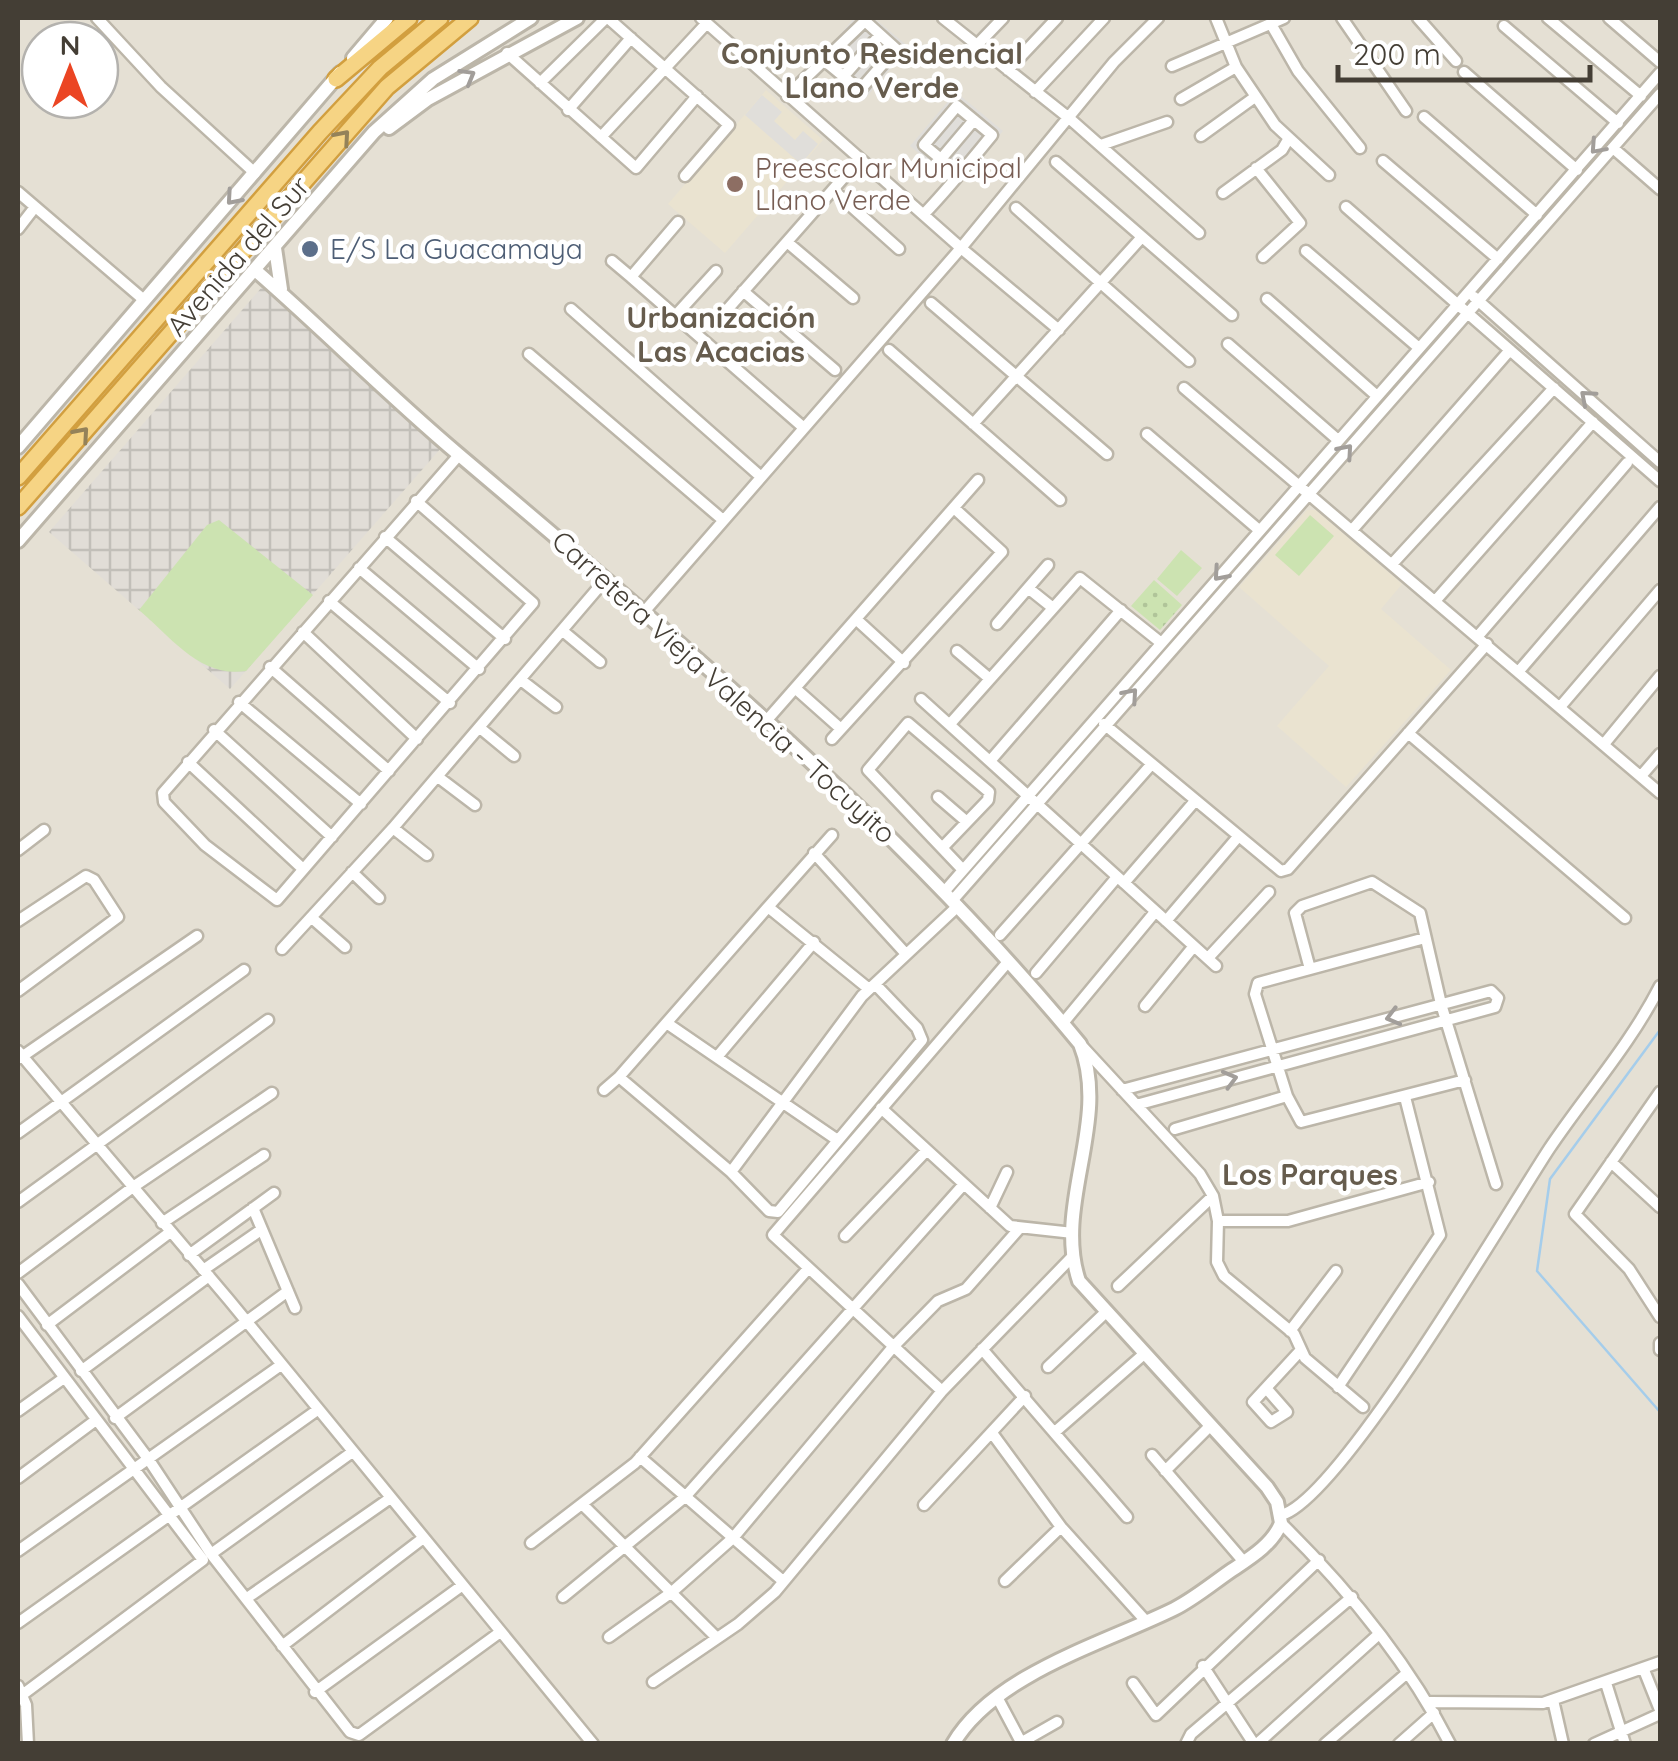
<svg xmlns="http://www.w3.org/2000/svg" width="1678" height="1761" viewBox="0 0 1678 1761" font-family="Quicksand,sans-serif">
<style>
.residential{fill:#e5e0d4;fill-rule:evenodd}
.industrial{fill:url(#industrial-grid)}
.education{fill:#eae3d0}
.park{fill:url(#park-dots)}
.garden{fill:#cce3b1}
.parking{fill:#e0deda}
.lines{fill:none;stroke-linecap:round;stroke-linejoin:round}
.stream{stroke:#a5cdeb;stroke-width:2.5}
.minor-casing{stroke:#bcb6a9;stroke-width:15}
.tertiary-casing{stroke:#bcb6a9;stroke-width:18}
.trunk-casing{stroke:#d29f3f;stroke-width:20}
.minor{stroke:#fff;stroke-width:10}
.tertiary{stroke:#fff;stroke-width:12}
.trunk{stroke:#f6d484;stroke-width:15}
.oneway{stroke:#a29e9a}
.oneway2{stroke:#948259}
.education-dot{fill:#8d6e63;stroke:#fff;stroke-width:4}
.service-dot{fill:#5c6f8a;stroke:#fff;stroke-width:4}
.labels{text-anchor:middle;stroke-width:9;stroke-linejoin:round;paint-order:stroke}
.education-label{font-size:28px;fill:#785e54;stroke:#fff;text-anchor:start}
.service-label{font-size:28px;fill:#4e5e75;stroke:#fff;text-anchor:start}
.street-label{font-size:28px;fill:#443e35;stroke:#fff}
.neighbourhood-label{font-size:30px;font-weight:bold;fill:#665c4d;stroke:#fff}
</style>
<defs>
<pattern id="industrial-grid" width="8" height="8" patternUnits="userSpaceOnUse" patternTransform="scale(2.5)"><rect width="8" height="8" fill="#e1ddd7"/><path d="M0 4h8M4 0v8" fill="none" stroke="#c2bfb9"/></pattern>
<pattern id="park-dots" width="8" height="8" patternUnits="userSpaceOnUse" patternTransform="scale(2.5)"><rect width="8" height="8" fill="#cce3b1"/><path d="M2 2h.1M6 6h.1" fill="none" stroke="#b0c499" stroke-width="1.8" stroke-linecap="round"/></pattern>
</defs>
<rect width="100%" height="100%" fill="#f1eee6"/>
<path class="residential" d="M18 18H1660V1743H18ZM40 40H100V100H40Z"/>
<path class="industrial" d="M262 287 442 447 230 689 49 532Z"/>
<path class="education" d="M766 90 823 140 725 253 668 204Z
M1307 510H1316L1402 584 1381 609 1451 670 1346 787 1277 726 1329 666 1239 587Z"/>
<path class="park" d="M1154 580 1182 605 1160 630 1131 606Z"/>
<path class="garden" d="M1310 515 1334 536 1299 576 1275 555Z
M219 520 313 595 246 671C200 678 172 638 139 610L207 525Z
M1181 550 1202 568 1177 596 1157 579Z"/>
<path class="parking" d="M854 18H874L909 47 863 101 817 62Z
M956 92 1003 131 957 185 910 146Z
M762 95 782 112 774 121 795 140 803 131 818 144 801 164 745 115Z"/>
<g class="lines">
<path class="stream" d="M1660 1030 1550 1179 1537 1271 1660 1412"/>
<defs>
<path id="minor" d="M97 18 161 87 255 173
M608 18 729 125 685 176
M943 18 1069 118 1199 233
M1216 18 1236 67 1275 125 1329 175
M1342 18 1406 111
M1418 18 1456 61
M1548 18 1641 96
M1609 18 1660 62
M1271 24 1298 71 1360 148
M1504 26 1618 123
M977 45 1003 18
M507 53 636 168 697 96
M1172 66 1284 18
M1008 70 1057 18
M1464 72 1577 170
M843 77 880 35
M540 83 606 18
M1035 92 1104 18
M787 96 865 21 896 49 860 90 826 62
M1181 99 1236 67
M568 110 631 38
M1424 117 1537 215
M1201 136 1255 97
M601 137 707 23
M1101 145 1167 122
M1613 148 1660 189
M941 159 974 120
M1383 161 1498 259
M1056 162 1232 315
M1256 168 1300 223 1263 257
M833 190 899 249
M18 192 144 300
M1223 193 1282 150 1289 138
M1346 207 1660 481
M1016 208 1189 361
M924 214C948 189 970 162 992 135L957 106 924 145 959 174
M678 222 631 277 804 428
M18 229 35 207
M787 242 853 298
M1306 251 1419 348
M612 261 631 277
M743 291 835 370
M1474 297 1660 462
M1267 299 1377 396
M931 303 1107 454
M571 309 760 476
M726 311 859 160
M675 316 716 271
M1059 330 961 248 1114 62 1158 18
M1228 344 1338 440
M889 350 1060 500
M529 354 723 520
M1184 388 1660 793
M973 424 1142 237
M1147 434 1259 530
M416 501 533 603 277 900 205 845 164 802 163 793 459 455
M1353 529 1510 350
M385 537 505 639
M1393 563 1554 388
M359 568 479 669
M1028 588 1053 608
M1436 600 1593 422
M329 601 450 703
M643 613 961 248 701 18
M857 620 904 663
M997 624 1048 565
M303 632 417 739
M564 632 600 662
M1478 636 1627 463
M957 651 990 679
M270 667 389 771
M1519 671 1660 507
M521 680 556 707
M796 689 841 729
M921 699 1216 966
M239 702 361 804
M1560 707 1660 590
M767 720 978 480
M950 724 1080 578 1160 642
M1104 724 1281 871 1288 869 1487 644
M480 728 514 756
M214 730 332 837
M1408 733 1625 918
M832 739 1002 552 954 508
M1604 744 1660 676
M990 761 1121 610
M188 762 303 869
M1641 776 1660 754
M438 777 475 805
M938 797 967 822
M393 828 427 855
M942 848 988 800 989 792 908 723 868 770 963 870
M18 850 44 830
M814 853 906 954
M352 872 379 898
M1124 883 1195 801
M944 892 1660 73
M952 901 1660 94
M768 907 832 835
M312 918 345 947
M18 921 86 876 94 880 118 917 18 991
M1166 921 1237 838
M1000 935 1150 766
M1425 938 1258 983 1255 994 1287 1096 1301 1122 1465 1080
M282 949 393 828 605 580
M1208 958 1269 892
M1310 969 1295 913 1302 906 1372 882 1420 913 1441 1004 1496 1184
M1036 973 1117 877
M869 989 768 907 619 1077 731 1172 769 1211 778 1212 922 1040 917 1028 875 984
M1145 1006 1194 946
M1063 1023 1155 912
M668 1024 836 1139
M1080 1044 1200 1174 1213 1196 1218 1221 1217 1262 1224 1276 1294 1334 1305 1358 1363 1407
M18 1051 229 1300 593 1744
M717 1057 814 942
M20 1058 197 936
M604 1090 619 1077
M1122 1090 1491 991 1498 998 1495 1007 1136 1105
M1660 1092 1575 1214 1629 1269 1660 1317
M881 1108 1010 1226 1073 1233
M1175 1129 1287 1096
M18 1133 244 970
M1611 1162 1660 1207
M731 1172 862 996 958 906
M18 1202 268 1020
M253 1208 295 1308
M990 1208 1007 1172
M1218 1221H1288L1429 1182
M162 1223 264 1155
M845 1236 927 1150
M189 1255 274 1193
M203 1270 261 1230
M18 1273 133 1187 272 1093
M18 1284 149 1460 211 1554 350 1732 359 1735 499 1633
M1118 1286 1213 1196
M18 1316 203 1560 18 1698
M47 1325 169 1233
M1290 1331 1336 1271
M1660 1343V1350
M982 1349 1127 1517
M1048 1367 1106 1312
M81 1371 209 1276
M1338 1387 1440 1235 1405 1097
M1266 1388 1287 1412 1271 1422 1253 1402 1301 1350
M942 1391 773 1235 1007 963
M18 1411 64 1378
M115 1418 288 1291
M1056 1431 1144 1354
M992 1433 1061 1527 1144 1619
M1152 1455 1244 1562
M640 1457 783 1581
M1165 1471 1208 1428
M18 1478 96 1420
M583 1505 717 1638
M924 1505 1025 1396
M1281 1515C1339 1501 1507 1213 1549 1149 1586 1094 1630 1045 1660 986
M1281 1523C1347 1588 1408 1662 1450 1744
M531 1543 635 1463 807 1270
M18 1551 281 1365
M211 1554 351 1453
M1005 1581 1061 1527
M563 1597 685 1497 964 1184
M247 1598 389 1499
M18 1623 316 1411
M609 1637 672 1592 733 1538 893 1347 938 1301 966 1289 1018 1230
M282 1646 422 1539
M1203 1666 1254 1744
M1644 1670 1660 1710
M653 1682 738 1624 775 1592 942 1391 1071 1258
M1133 1683 1156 1715 1319 1560
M1606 1683 1625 1744
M18 1686 26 1705 28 1744
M315 1692 460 1587
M997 1697 1022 1744
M1553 1700 1563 1744
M1430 1702 1543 1703 1660 1662
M1022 1742 1057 1722
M1186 1744 1191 1734 1352 1597
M1257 1744 1379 1634
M1325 1744 1406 1674
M1399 1744 1434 1713
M1594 1744 1660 1714"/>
<path id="tertiary" d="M353 58 387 18
M389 128 428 99 577 18
M275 248 281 289
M255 270C324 330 388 395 458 454 676 639 897 822 1080 1044 1111 1121 1053 1204 1079 1281L1267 1487 1277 1502 1281 1523C1273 1544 1250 1558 1232 1570 1213 1583 1194 1599 1174 1609 1105 1643 994 1674 953 1744
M18 447 340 73
M18 541 374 132 433 79 531 18"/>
<path id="trunk" d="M336 79 409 18
M18 477 320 132 380 68 440 18
M18 507 387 87 470 18"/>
</defs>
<use href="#minor" class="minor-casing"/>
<use href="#tertiary" class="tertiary-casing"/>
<use href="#trunk" class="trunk-casing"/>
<use href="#minor" class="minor"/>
<use href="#tertiary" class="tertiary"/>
<use href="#trunk" class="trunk"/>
</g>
<defs><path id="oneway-chevron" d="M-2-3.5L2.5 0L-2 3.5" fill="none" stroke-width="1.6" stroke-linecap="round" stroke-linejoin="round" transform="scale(2.5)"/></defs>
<g class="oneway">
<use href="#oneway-chevron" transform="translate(468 76) rotate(-30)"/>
<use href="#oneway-chevron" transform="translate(1597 147) rotate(132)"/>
<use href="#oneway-chevron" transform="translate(233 198) rotate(131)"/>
<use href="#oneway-chevron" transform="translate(1587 397) rotate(-139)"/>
<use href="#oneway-chevron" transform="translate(1346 451) rotate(-49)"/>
<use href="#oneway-chevron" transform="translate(1220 574) rotate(131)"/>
<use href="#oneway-chevron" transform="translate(1131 695) rotate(-49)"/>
<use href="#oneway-chevron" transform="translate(1393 1017) rotate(165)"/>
<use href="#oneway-chevron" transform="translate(1230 1079) rotate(-15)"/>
</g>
<g class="oneway2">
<use href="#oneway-chevron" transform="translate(343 137) rotate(-49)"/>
<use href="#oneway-chevron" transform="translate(82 434) rotate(-49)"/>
</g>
<circle class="education-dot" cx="735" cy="184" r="10"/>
<circle class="service-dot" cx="310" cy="249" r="10"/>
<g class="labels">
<g class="education-label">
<text x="755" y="178">Preescolar Municipal<tspan x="755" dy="32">Llano Verde</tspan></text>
</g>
<g class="service-label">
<text x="330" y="259">E/S La Guacamaya</text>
</g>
<g class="street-label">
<text transform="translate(238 256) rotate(-49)" y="10">Avenida del Sur</text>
<text transform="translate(724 687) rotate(42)" y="10">Carretera Vieja Valencia - Tocuyito</text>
</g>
<g class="neighbourhood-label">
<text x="872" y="64">Conjunto Residencial<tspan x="872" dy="34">Llano Verde</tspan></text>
<text x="721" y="328">Urbanización<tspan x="721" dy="34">Las Acacias</tspan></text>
<text x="1310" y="1185">Los Parques</text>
</g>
</g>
<rect width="1678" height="1761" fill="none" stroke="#443e35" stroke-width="40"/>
<g transform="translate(70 70)"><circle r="48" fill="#ffffff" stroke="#b4b2ae" stroke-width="2.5"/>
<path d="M0-8L18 38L0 25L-18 38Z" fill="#eb4523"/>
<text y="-15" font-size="28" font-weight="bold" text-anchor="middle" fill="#443e35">N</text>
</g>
<path d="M1338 65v15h252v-15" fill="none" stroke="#443e35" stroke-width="5"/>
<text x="1353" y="65" font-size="30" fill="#443e35" stroke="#ffffff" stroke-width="8" paint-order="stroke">200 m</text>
</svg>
